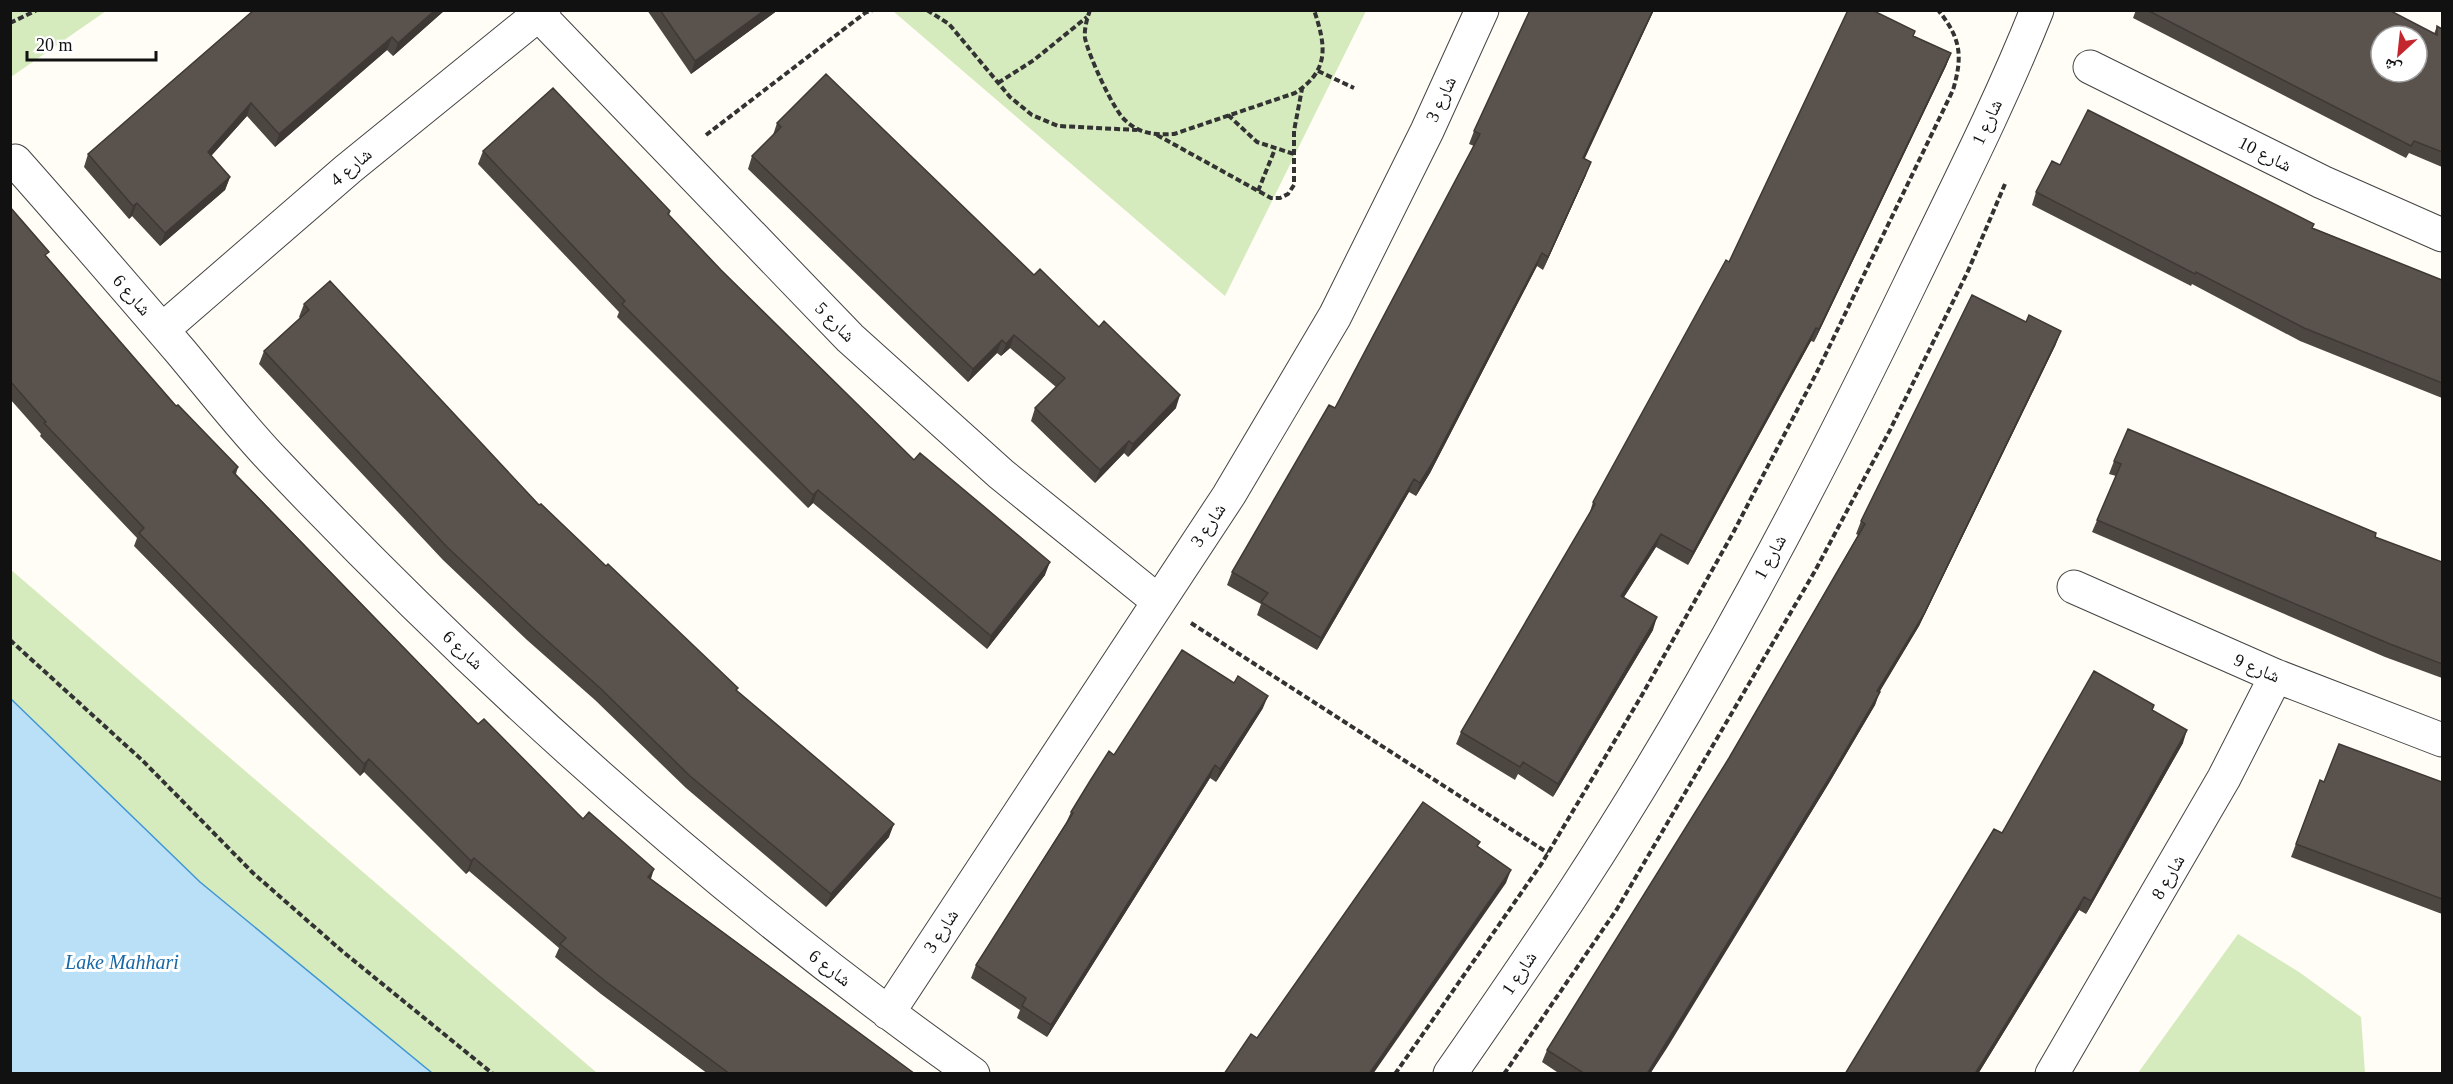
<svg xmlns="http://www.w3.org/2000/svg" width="2453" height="1084" viewBox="0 0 2453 1084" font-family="'Times New Roman','Noto Naskh Arabic',serif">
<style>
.green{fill:#d5ebbd}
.water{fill:#b9e0f7;stroke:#3f96cf;stroke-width:1.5}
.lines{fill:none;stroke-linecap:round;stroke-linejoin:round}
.minor-casing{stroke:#444;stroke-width:35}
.path{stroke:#333;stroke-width:4;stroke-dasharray:6 3;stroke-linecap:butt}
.minor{stroke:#fff;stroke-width:33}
.wall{fill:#4d4742}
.shaded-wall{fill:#3f3936}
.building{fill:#5a524d;stroke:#3f3936;stroke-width:1.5;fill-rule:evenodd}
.labels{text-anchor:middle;stroke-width:6;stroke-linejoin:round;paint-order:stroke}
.street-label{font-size:18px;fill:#111;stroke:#fff}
.water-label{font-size:20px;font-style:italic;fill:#1768a6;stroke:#fff}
</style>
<rect width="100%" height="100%" fill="#fffdf5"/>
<path class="green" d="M11 10H106V11L11 77Z
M893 11H1366L1225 296Z
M10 569 597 1073H432L200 882 11 698Z
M2238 934 2299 972 2361 1017 2365 1073H2138Z"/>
<path class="water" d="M10 698 200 882 432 1073H11Z"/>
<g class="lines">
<defs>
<path id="minor" d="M539 15 850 338 1001 474 1158 601
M2090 67 2322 182 2442 235
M15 161C71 224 126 288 181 352 211 388 240 425 272 459 486 685 719 894 973 1074
M162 330 348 169 544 10
M2074 587 2276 676 2442 740
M888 1013 1229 495 1335 316 1427 131 1482 10
M1450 1074C1493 1012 1536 950 1577 887 1703 694 1811 489 1911 282 1954 193 2000 103 2037 10
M2052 1074 2224 778 2276 676"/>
</defs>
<use href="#minor" class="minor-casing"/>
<path class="path" d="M927 10 949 24 1010 97 1032 115 1058 126 1137 130
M1090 10C1087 19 1084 29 1085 38 1088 54 1114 112 1126 121 1140 134 1155 135 1174 134L1295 93C1330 70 1326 46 1314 10
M10 23 37 10
M1318 71 1354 88
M998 83 1034 60 1087 17
M1228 115 1257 142 1294 154
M706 135 865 13 873 10
M1157 135 1271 198H1280L1288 194 1294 185V131L1302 89
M1258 191 1275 149
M1191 623 1548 853
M10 640 143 761 253 873 342 951 493 1074
M1395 1074 1542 863 1642 695 1733 533 1818 370 1953 90C1963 56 1961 38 1938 10
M1504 1074 1617 909 1815 571 1890 430 1968 271 2005 184"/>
<use href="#minor" class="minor"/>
</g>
<path class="wall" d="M445 10 393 56 387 50 275 147 247 116 211 156 230 177 225 190 160 246 132 216 129 219 84 167 88 154Z
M647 10H778L691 74Z
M1654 10 1584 159 1586 175 1543 270 1537 266 1430 473 1416 496 1409 492 1317 650 1257 615 1261 604 1227 585 1232 572 1335 408 1474 146 1469 144 1474 131Z
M2136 10H2389L2434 34 2437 26 2442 29V167L2409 153 2406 158 2133 18Z
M1914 36 1951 53 1946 66 1814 342 1811 341 1688 565 1656 547 1624 597 1653 630 1553 797 1518 774 1515 780 1456 744 1461 732 1589 515 1593 502 1729 262Z
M777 123 1034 275 1176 408 1128 457 1124 453 1095 483 1031 421 1035 408 1056 387 1010 348 1001 356 997 353 968 382 748 169 752 156 773 135Z
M483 151 670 211 669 215 721 270 914 460 1045 575 987 649 813 503 808 508 617 317 619 312 478 164Z
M2060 165 2313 228 2442 280V398L2300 341 2192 284 2191 286 2032 205 2036 192Z
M10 207 47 257 176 406 238 467 236 474 478 724 651 879 915 1074H708L601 994 555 957 559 948 469 871 466 874 364 772 360 776 134 546 137 538 40 436 41 434 10 399Z
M304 304 539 505 737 691 889 837 826 907 686 788 595 700 527 640 443 560 259 364 264 351 300 318 299 317Z
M2056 344 1919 626 1879 692 1875 705 1829 783 1650 1074H1560L1542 1062 1547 1050 1729 758 1858 535 1856 534 1861 521Z
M2114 461 2375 537 2442 562V678L2385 657 2092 532 2116 476 2109 474Z
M2154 705 2152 710 2183 743 2086 914 2079 910 1978 1074H1845Z
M1263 708 1216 782 1210 778 1047 1037 1017 1018 1020 1010 971 978 976 965 1066 823 1071 812 1114 755Z
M2320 780 2324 782H2442V914L2291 857Z"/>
<path class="shaded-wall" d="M435 10H445L393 56 398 43Z
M765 10H778L691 74 695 61Z
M1653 10H1654L1579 171 1583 158Z
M392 37 387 50 275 147 279 134Z
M1951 53 1946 66 1814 342 1819 329Z
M251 103 247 116 203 165 208 152Z
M1591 162 1586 175 1543 270 1548 257Z
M230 177 225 190 160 246 165 233Z
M137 203 132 216 129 219 133 206Z
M1542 253 1537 266 1430 473 1416 496 1420 483Z
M1816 328 1811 341 1688 565 1693 552Z
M2061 331 2056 344 1919 626 1873 703 1877 691Z
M1014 335 1010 348 1001 356 1006 344Z
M1002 340 997 353 968 382 973 369Z
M1180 395 1176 408 1128 457 1133 444Z
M1129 441 1124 453 1095 483 1100 470Z
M1414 479 1409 492 1317 650 1321 638Z
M818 490 813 503 808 508 813 495Z
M1661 534 1656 547 1617 608 1621 596Z
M1050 562 1045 575 987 649 991 636Z
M1657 617 1653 630 1553 797 1558 784Z
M1880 692 1875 705 1829 783 1667 1048 1650 1074H1647Z
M1268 696 1263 708 1216 782 1220 769Z
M2187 730 2183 743 2086 914 2091 901Z
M369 759 364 772 360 776 364 764Z
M1215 765 1210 778 1047 1037 1051 1025Z
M894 824 889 837 826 907 831 894Z
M474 858 469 871 466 874 471 861Z
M654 869 650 882 648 877Z
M1511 870 1506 883 1373 1074H1369Z
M2084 897 2079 910 1978 1074H1975Z"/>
<path class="building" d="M254 10H435L398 43 392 37 279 134 251 103 208 152 230 177 165 233 137 203 133 206 88 154Z
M660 10H765L695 61Z
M1530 10H1653L1583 158 1591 162 1548 257 1542 253 1434 460 1420 483 1414 479 1321 638 1261 602 1268 593 1232 572 1329 405 1335 408 1480 134 1474 131Z
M1848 10H1872L1915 31 1913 36 1951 53 1819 329 1816 328 1693 552 1661 534 1621 596 1657 617 1558 784 1523 762 1520 767 1461 732 1595 504 1593 502 1726 260 1729 262Z
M2147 10H2389L2437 35V26L2442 29V152L2414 141 2411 146ZM2381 36H2417V72H2381Z
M826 74 1034 275 1040 269 1099 327 1104 321 1180 395 1133 444 1129 441 1100 470 1035 408 1065 378 1014 335 1006 344 1002 340 973 369 752 156 781 127 777 123Z
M553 88 670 211 668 214 721 270 914 460 920 453 1050 562 991 636 818 490 813 495 622 304 625 301 483 151Z
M2088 110 2314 224 2312 228 2442 280V383L2304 328 2196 272 2195 274 2036 192 2052 161 2060 165Z
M10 207 49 252 45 255 176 406 178 405 238 467 233 472 478 724 484 719 583 819 589 812 654 869 648 877 915 1074H730L605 981 560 944 566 938 474 858 471 861 369 759 364 764 139 533 144 528 44 423 46 422 10 381Z
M330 281 539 505 541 504 606 566 608 564 738 688 736 690 894 824 831 894 690 776 600 688 532 627 447 547 264 351 309 310 304 304Z
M1972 295 2026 322 2029 315 2061 331 1924 614 1877 691 1880 692 1834 770 1671 1035 1647 1074H1585L1547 1050 1729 758 1865 524 1861 521Z
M2128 429 2376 533 2375 537 2442 562V664L2390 644 2097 520 2121 464 2114 461Z
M1182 650 1234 683 1238 676 1268 696 1220 769 1215 765 1051 1025 1022 1006 1026 998 976 965 1073 813 1071 812 1090 781 1109 751 1114 755Z
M2094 671 2154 705 2152 710 2187 730 2091 901 2084 897 1975 1074H1845L1994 829 2002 833Z
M2339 744 2442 782V899L2296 844 2320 780 2324 782Z
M1423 802 1480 842 1477 846 1511 870 1369 1074H1224L1251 1034 1257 1038Z"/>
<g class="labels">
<g class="street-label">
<text transform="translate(1441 99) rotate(-65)" y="6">شارع 3</text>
<text transform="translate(1987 122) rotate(-65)" y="6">شارع 1</text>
<text transform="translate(2265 154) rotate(27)" y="6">شارع 10</text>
<text transform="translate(351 167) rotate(-40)" y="6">شارع 4</text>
<text transform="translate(132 295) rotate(49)" y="6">شارع 6</text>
<text transform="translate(835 322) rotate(45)" y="6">شارع 5</text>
<text transform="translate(1208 525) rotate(-56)" y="6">شارع 3</text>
<text transform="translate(1770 557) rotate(-61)" y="6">شارع 1</text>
<text transform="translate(463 650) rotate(43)" y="6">شارع 6</text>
<text transform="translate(2257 668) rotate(23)" y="6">شارع 9</text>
<text transform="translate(2168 877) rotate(-60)" y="6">شارع 8</text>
<text transform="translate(941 931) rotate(-57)" y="6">شارع 3</text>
<text transform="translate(830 968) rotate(38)" y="6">شارع 6</text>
<text transform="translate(1519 973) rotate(-56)" y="6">شارع 1</text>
</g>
<g class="water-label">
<text x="122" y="969">Lake Mahhari</text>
</g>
</g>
<rect width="2453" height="1084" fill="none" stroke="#111111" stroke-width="24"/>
<g transform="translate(2399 54) rotate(207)"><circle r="28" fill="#ffffff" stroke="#a0a0a0" stroke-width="1.5"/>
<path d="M0-4.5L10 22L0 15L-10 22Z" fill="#c4262e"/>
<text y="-9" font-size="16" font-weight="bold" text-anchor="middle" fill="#111111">ش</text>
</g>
<path d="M27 51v9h129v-9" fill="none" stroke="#111111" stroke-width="3"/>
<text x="36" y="51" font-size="18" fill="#111111" stroke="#ffffff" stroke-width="4.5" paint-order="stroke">20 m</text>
</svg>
